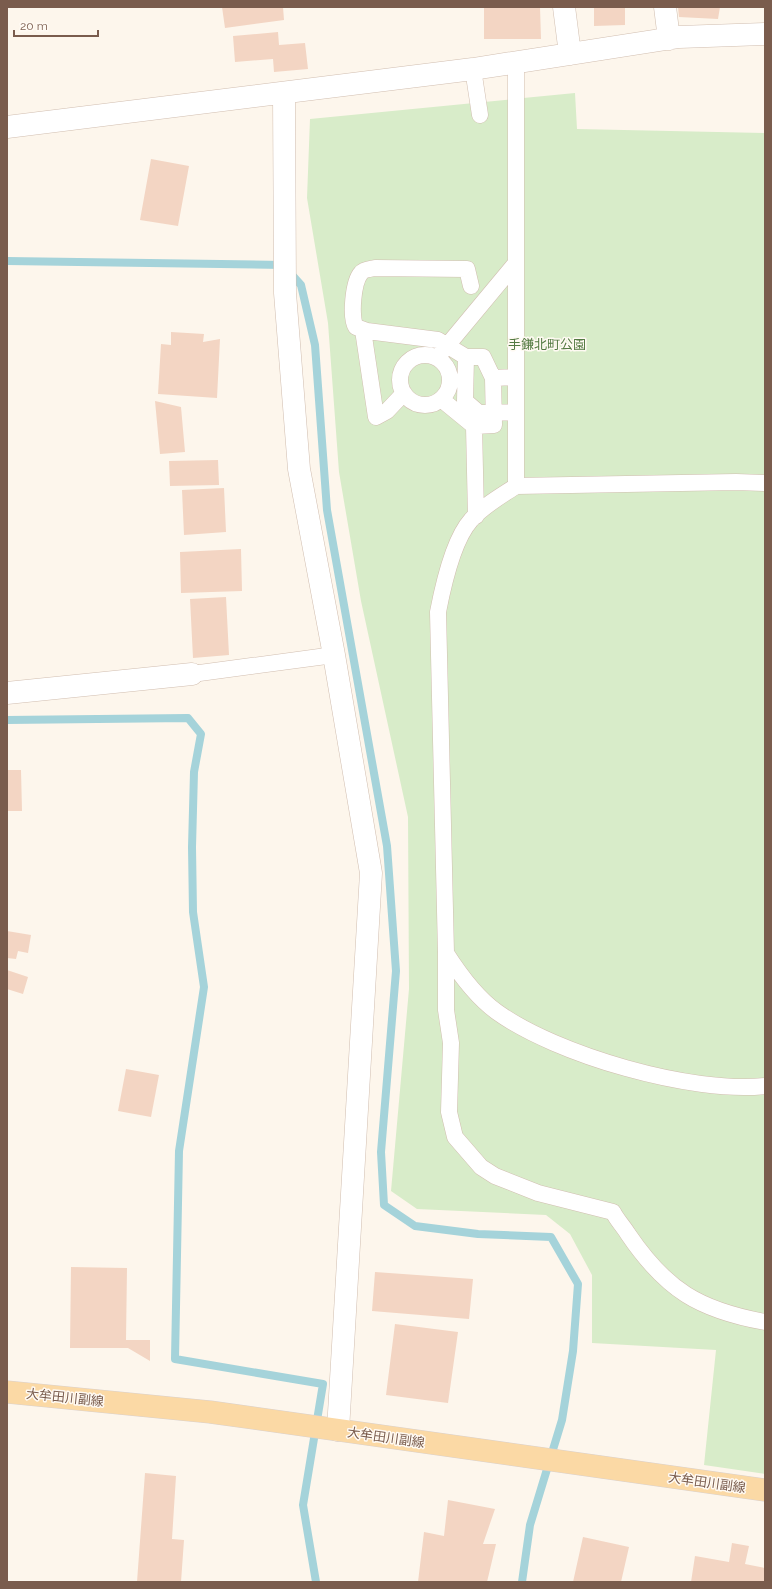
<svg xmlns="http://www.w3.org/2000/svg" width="772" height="1589" viewBox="0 0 772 1589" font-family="Raleway,'Noto Sans JP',sans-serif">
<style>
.green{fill:#d8ecc9}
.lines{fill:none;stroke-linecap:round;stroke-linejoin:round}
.stream{stroke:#a5d3da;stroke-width:8}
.building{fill:#f3d5c3}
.lane-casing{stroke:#d1beb0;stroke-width:17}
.street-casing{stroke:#d1beb0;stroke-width:23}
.primary-casing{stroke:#dad1cd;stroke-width:23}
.lane{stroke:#fff;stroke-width:16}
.street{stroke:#fff;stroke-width:22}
.primary{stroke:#fbd9a5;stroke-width:22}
.labels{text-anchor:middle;stroke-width:3;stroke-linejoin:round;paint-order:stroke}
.park-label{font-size:13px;fill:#537a41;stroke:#fffaf3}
.street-label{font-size:13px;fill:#7a5c4d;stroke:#fffaf3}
</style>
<rect width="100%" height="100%" fill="#fdf6ec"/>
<path class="green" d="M575 93 577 129 765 133V1474L704 1465 716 1350 592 1343V1275L570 1234 546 1215 417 1209 391 1191 409 989 408 817 361 601 339 472 328 323 307 198 310 119Z"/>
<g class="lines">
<path class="stream" d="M7 261 283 265 301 285 315 345 327 510 387 846 396 971 381 1152 384 1205 415 1226 478 1234 551 1237 578 1284 573 1351 562 1420 530 1525 522 1582
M7 720 188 718 201 734 194 772 192 847 193 912 204 987 179 1151 175 1359 323 1384 303 1505 316 1582"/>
</g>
<path class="building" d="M222 7H283L284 20 225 28Z
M484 7H540L541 39H484Z
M594 7H625V25L594 26Z
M678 7H720L718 19 679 17Z
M278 32 279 45 305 43 308 69 274 72 273 59 235 62 233 36Z
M151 159 189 166 178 226 140 220Z
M171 332 204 334 203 342 220 339 217 398 158 394 161 344 171 345Z
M155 401 181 407 185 452 160 454Z
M218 460 219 485 170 486 169 461Z
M224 488 226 532 184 535 182 490Z
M241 549 242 591 181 593 180 552Z
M226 597 229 655 193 658 190 599Z
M7 770H21L22 811H7Z
M7 931 31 935 28 953 18 951 16 959 7 958Z
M7 970 28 977 23 994 7 989Z
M126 1069 159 1075 151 1117 118 1111Z
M71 1267 127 1268 126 1340H150V1361L128 1348H70Z
M375 1272 473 1279 469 1319 372 1311Z
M395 1324 458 1332 448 1403 386 1395Z
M145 1473 176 1476 172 1539 184 1540 181 1582H137Z
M448 1500 495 1509 483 1544H496L487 1582H418L424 1532 444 1536Z
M583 1537 629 1547 621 1582H573Z
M732 1543 749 1546 745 1564 765 1568V1582H691L695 1556 729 1562Z"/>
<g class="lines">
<defs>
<path id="lane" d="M516 63V486
M473 69 480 115
M363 330 376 417 387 411 404 393
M441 353 515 264
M400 380a25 25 0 1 1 50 0a25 25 0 1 1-50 0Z
M466 357 438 340 367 331 356 327C350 318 353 282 361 273 364 269 371 269 375 268L467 269 471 286
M441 399 474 426 476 516
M515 412 479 413 465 401 466 357H483L493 378 516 377
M474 426 494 425 493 378
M765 483 736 482 516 486C501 496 483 506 471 520 453 540 443 586 438 612L446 953C460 975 476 997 497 1012 557 1055 692 1094 765 1086
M192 674 334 655
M446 953V1010L451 1043 449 1112 455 1137 481 1167 495 1176 538 1193 613 1212C617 1220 623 1226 628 1234 666 1290 699 1310 765 1322"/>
<path id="street" d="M564 7 570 54
M665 7 669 39
M284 93 285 293 299 469 334 655 371 873 338 1430
M7 127 473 69 679 37 765 34
M7 693 192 674"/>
<path id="primary" d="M7 1392 210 1412 765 1490"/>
</defs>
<use href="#lane" class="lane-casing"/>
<use href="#street" class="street-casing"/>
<use href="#primary" class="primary-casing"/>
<use href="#lane" class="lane"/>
<use href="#street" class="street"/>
<use href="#primary" class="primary"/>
</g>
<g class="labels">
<g class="park-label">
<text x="547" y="349">手鎌北町公園</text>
</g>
<g class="street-label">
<text transform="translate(65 1397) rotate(6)" y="5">大牟田川副線</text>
<text transform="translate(386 1437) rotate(8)" y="5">大牟田川副線</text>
<text transform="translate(707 1482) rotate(8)" y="5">大牟田川副線</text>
</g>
</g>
<rect width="772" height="1589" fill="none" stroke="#7a5c4d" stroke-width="16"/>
<path d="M14 30v6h84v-6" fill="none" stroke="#7a5c4d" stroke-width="2"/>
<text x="20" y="30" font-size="12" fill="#7a5c4d" stroke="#fffaf3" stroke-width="3" paint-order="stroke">20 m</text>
</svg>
